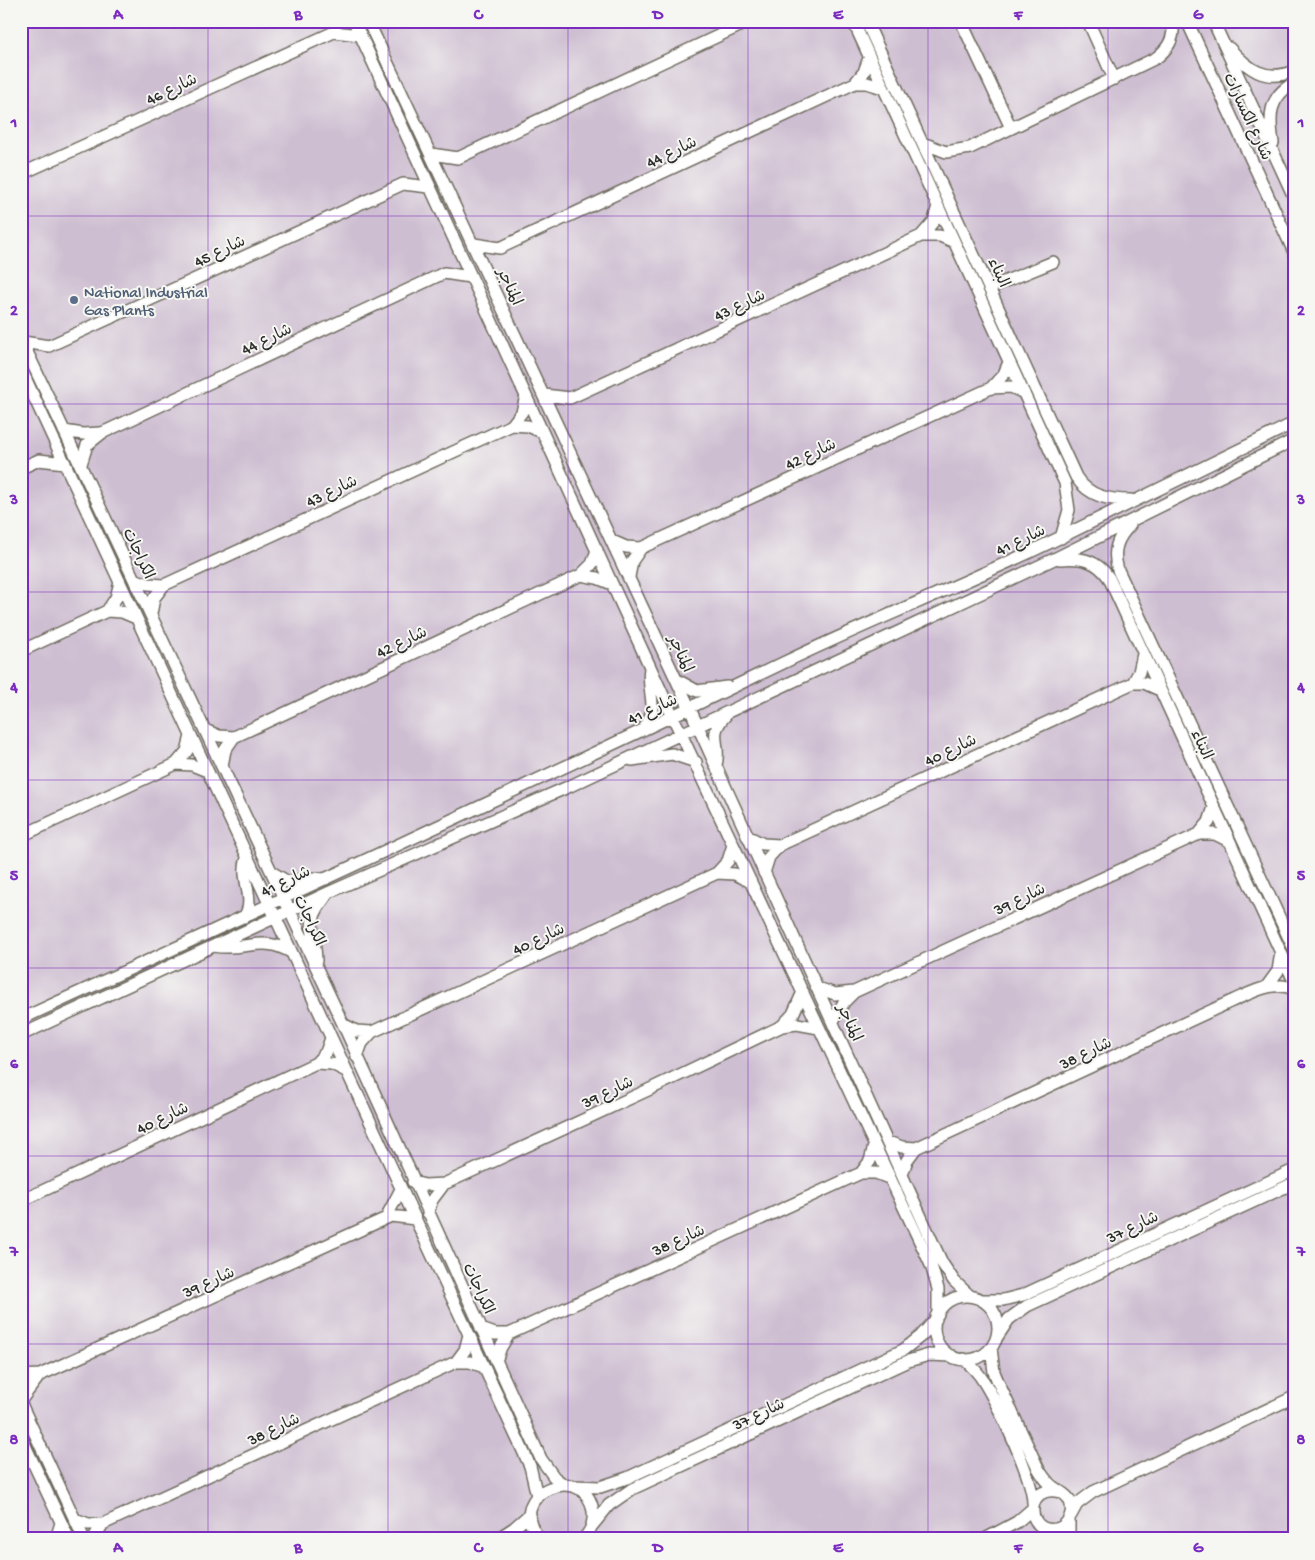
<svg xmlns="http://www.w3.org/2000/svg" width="1315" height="1560" viewBox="0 0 1315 1560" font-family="'Gochi Hand','Playpen Sans Arabic',sans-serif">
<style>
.industrial{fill:#cebed1}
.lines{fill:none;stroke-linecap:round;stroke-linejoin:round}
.minor-casing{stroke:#6e6a5e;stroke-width:14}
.minor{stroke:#fff;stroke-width:11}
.grid{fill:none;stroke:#7b2cbf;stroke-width:1;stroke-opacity:0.55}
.service-dot{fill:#5c6f8a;stroke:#f6f6f2;stroke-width:2}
.labels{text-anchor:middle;stroke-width:4;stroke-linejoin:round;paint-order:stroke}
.street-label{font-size:16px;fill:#2b2b2b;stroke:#f6f6f2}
.service-label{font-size:16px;fill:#4e5e75;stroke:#f6f6f2;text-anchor:start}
.neatline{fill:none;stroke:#7b2cbf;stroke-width:2}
.grid-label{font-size:16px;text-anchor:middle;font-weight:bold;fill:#7b2cbf}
</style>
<rect width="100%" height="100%" fill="#f6f6f2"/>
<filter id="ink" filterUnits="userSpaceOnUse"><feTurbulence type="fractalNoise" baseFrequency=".02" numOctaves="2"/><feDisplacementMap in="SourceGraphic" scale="10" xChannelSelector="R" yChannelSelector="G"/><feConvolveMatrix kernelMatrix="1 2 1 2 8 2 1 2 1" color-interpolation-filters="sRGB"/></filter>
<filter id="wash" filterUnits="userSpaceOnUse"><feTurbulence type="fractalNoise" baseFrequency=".0096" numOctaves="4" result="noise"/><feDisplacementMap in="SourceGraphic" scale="20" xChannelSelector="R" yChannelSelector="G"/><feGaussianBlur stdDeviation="1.12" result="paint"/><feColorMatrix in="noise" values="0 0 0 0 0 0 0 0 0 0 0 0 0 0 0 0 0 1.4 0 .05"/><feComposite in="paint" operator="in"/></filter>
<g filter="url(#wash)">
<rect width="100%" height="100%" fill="#e9e0be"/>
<path class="industrial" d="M21 21H1294V1539H21Z"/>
</g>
<g filter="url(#ink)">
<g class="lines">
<defs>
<path id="minor" d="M354 21 673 717 931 1265 938 1289V1314
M368 21 690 709 942 1263 954 1281 970 1296
M853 21 1065 483 1069 510 1061 538
M866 21 1076 477C1089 497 1109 500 1131 500
M961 21 1011 128
M1088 21 1114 79
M1187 21 1294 252
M1213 21 1294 197
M1229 48C1248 69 1265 83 1294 71
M855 83 864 72 869 58
M923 143 946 152 970 148 1156 58C1168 49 1176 37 1172 21
M1273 143C1269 117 1268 97 1294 83
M431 154 458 158 750 21
M21 174 334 32 360 35
M921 236H940L952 241
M474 244 500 248 855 83H867L883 88
M989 288 1053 262
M21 339 343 1024 541 1459 554 1477 563 1484
M23 342 49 346 403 184 429 187
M21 369 530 1466 537 1496
M991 388 1004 374 1009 362
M544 395 570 398 921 236 934 221 937 209
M512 425 522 412 526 396
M64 431 83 434 100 433
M81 464 87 445 102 433 444 273 470 277
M21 468 39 460 65 463
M1130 525C1117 538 1112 551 1118 570L1294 949
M612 541 626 547 641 548 991 388 1011 387 1024 393
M1060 559C1081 557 1097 560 1109 578L1294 981
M581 575 597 578 612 584
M629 577 632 561 641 548
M134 579 148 584 164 585 512 425 528 426 542 432
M107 611 116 598 120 582
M151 614 154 598 164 585
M21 651 107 611 122 612 136 618
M677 680 697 691 727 687
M1133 683 1139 672 1143 654
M205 730 219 736 234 737 581 575 592 564 597 550
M643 730C661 707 646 693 650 668
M632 760 672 754 696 762
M176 764 192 765 207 771
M716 765C722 743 706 735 726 715
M222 766 225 750 234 737
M1199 834 1209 822 1214 807
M21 836 176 764 187 751 191 736
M747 836 763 844 780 845
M273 873 288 882 310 878 326 879
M717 873 735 874 751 882
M764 873 769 857 780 845 1133 683H1144L1160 690
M244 917C257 899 239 879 247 858
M214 946C244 952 263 934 292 953
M316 961C315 927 303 926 327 895
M1267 986 1278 971 1281 952
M818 988 835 994 854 992 1199 834H1215L1229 841
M21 1019C276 902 530 785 783 663 874 619 968 583 1059 538 1138 500 1215 461 1294 423
M833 1021 844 1002 854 992
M343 1024 356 1031 372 1032
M782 1026 793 1014 803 992
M21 1035 330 892 570 786 1054 559 1294 440
M357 1057 362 1043 372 1032 717 873 728 861 733 845
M316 1063 332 1064 346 1071
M888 1142 902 1147 916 1148 1232 1001C1253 992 1272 980 1294 989
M861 1173 870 1161 874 1146
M902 1175 907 1160 916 1148
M413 1182 425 1185 444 1184 646 1091 782 1026 797 1024 819 1028
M21 1201 316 1063 326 1052 331 1038
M428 1213 432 1200 444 1184
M391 1216 389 1212 401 1189
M934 1328a32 32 0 1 1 64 0a32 32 0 1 1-64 0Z
M982 1300H1003L1023 1295 1294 1170
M481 1329 495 1334H509L861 1173H876L889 1178
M997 1337 1009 1319 1027 1306 1294 1183
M991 1348 994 1372 999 1384 1038 1468C1042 1475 1046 1481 1052 1486 1057 1490 1064 1493 1068 1498 1076 1510 1069 1526 1056 1529 1025 1535 1024 1482 1060 1492
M964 1359C970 1365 977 1371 982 1379 997 1402 1033 1477 1033 1503
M496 1361 501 1347 509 1334
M456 1362 465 1350 469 1335
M21 1376 40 1375 391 1216 415 1219
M21 1400 40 1375
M21 1404 84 1539
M21 1437 69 1539
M573 1486 600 1487 627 1478 903 1350 921 1336 936 1319
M1071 1515 1077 1504 1093 1492 1294 1397
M75 1519 88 1524H103L456 1362H470L484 1367
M591 1527 609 1505 632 1489 908 1361 929 1355 952 1356
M56 1539 61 1523
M93 1539 103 1524
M497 1539 514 1528 530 1514
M540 1539C500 1494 585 1459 593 1511 594 1521 591 1532 583 1539
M985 1539 1017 1522 1032 1509
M1069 1539V1519"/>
</defs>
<use href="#minor" class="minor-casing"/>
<use href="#minor" class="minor"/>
</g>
</g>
<path class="grid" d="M208 21V1539M388 21V1539M568 21V1539M748 21V1539M928 21V1539M1108 21V1539M21 216H1294M21 404H1294M21 592H1294M21 780H1294M21 968H1294M21 1156H1294M21 1344H1294"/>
<circle class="service-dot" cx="74" cy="300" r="5"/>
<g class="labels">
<g class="street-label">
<text transform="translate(171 88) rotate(-25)" y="6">شارع 46</text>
<text transform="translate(1249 116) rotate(65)" y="6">شارع الكسارات</text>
<text transform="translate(671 151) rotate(-25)" y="6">شارع 44</text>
<text transform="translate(219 250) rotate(-25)" y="6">شارع 45</text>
<text transform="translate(1000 272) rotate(65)" y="6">البناء</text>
<text transform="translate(511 286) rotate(65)" y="6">المناجر</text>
<text transform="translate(739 304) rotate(-25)" y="6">شارع 43</text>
<text transform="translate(266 338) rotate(-25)" y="6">شارع 44</text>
<text transform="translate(810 453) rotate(-25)" y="6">شارع 42</text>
<text transform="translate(331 490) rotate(-25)" y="6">شارع 43</text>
<text transform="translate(1020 539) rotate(-25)" y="6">شارع 41</text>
<text transform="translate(140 553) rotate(65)" y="6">الكراجات</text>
<text transform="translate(401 641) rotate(-25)" y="6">شارع 42</text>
<text transform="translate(682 653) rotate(65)" y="6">المناجر</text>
<text transform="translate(652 708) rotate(-24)" y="6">شارع 41</text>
<text transform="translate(1203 744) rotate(65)" y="6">البناء</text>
<text transform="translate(950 749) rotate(-25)" y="6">شارع 40</text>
<text transform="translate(285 880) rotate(-25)" y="6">شارع 41</text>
<text transform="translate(1019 898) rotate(-25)" y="6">شارع 39</text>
<text transform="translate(311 920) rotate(65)" y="6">الكراجات</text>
<text transform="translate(538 938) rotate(-25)" y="6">شارع 40</text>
<text transform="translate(851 1022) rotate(65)" y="6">المناجر</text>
<text transform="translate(1085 1052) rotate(-25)" y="6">شارع 38</text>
<text transform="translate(607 1091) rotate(-25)" y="6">شارع 39</text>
<text transform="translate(162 1117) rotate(-25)" y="6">شارع 40</text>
<text transform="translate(1132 1226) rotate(-25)" y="6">شارع 37</text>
<text transform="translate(678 1239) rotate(-24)" y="6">شارع 38</text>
<text transform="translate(208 1281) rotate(-24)" y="6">شارع 39</text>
<text transform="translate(480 1288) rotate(65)" y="6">الكراجات</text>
<text transform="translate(758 1413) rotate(-25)" y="6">شارع 37</text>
<text transform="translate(273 1428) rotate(-25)" y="6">شارع 38</text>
</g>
<g class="service-label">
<text x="84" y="297">National Industrial<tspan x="84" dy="18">Gas Plants</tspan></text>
</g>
</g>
<rect width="1315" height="1560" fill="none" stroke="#f6f6f2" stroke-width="55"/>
<rect x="28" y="28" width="1260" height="1504" class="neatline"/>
<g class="grid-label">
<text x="118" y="19">A</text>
<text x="298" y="19">B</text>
<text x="478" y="19">C</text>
<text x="658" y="19">D</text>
<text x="838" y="19">E</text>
<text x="1018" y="19">F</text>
<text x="1198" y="19">G</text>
<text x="14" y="127">1</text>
<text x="1301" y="127">1</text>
<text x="14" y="315">2</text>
<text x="1301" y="315">2</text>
<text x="14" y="504">3</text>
<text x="1301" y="504">3</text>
<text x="14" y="692">4</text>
<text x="1301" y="692">4</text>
<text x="14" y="880">5</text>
<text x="1301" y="880">5</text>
<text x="14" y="1068">6</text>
<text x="1301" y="1068">6</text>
<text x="14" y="1256">7</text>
<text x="1301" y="1256">7</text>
<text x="14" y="1444">8</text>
<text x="1301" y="1444">8</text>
<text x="118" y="1552">A</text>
<text x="298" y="1552">B</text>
<text x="478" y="1552">C</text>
<text x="658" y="1552">D</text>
<text x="838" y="1552">E</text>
<text x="1018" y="1552">F</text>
<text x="1198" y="1552">G</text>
</g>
</svg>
